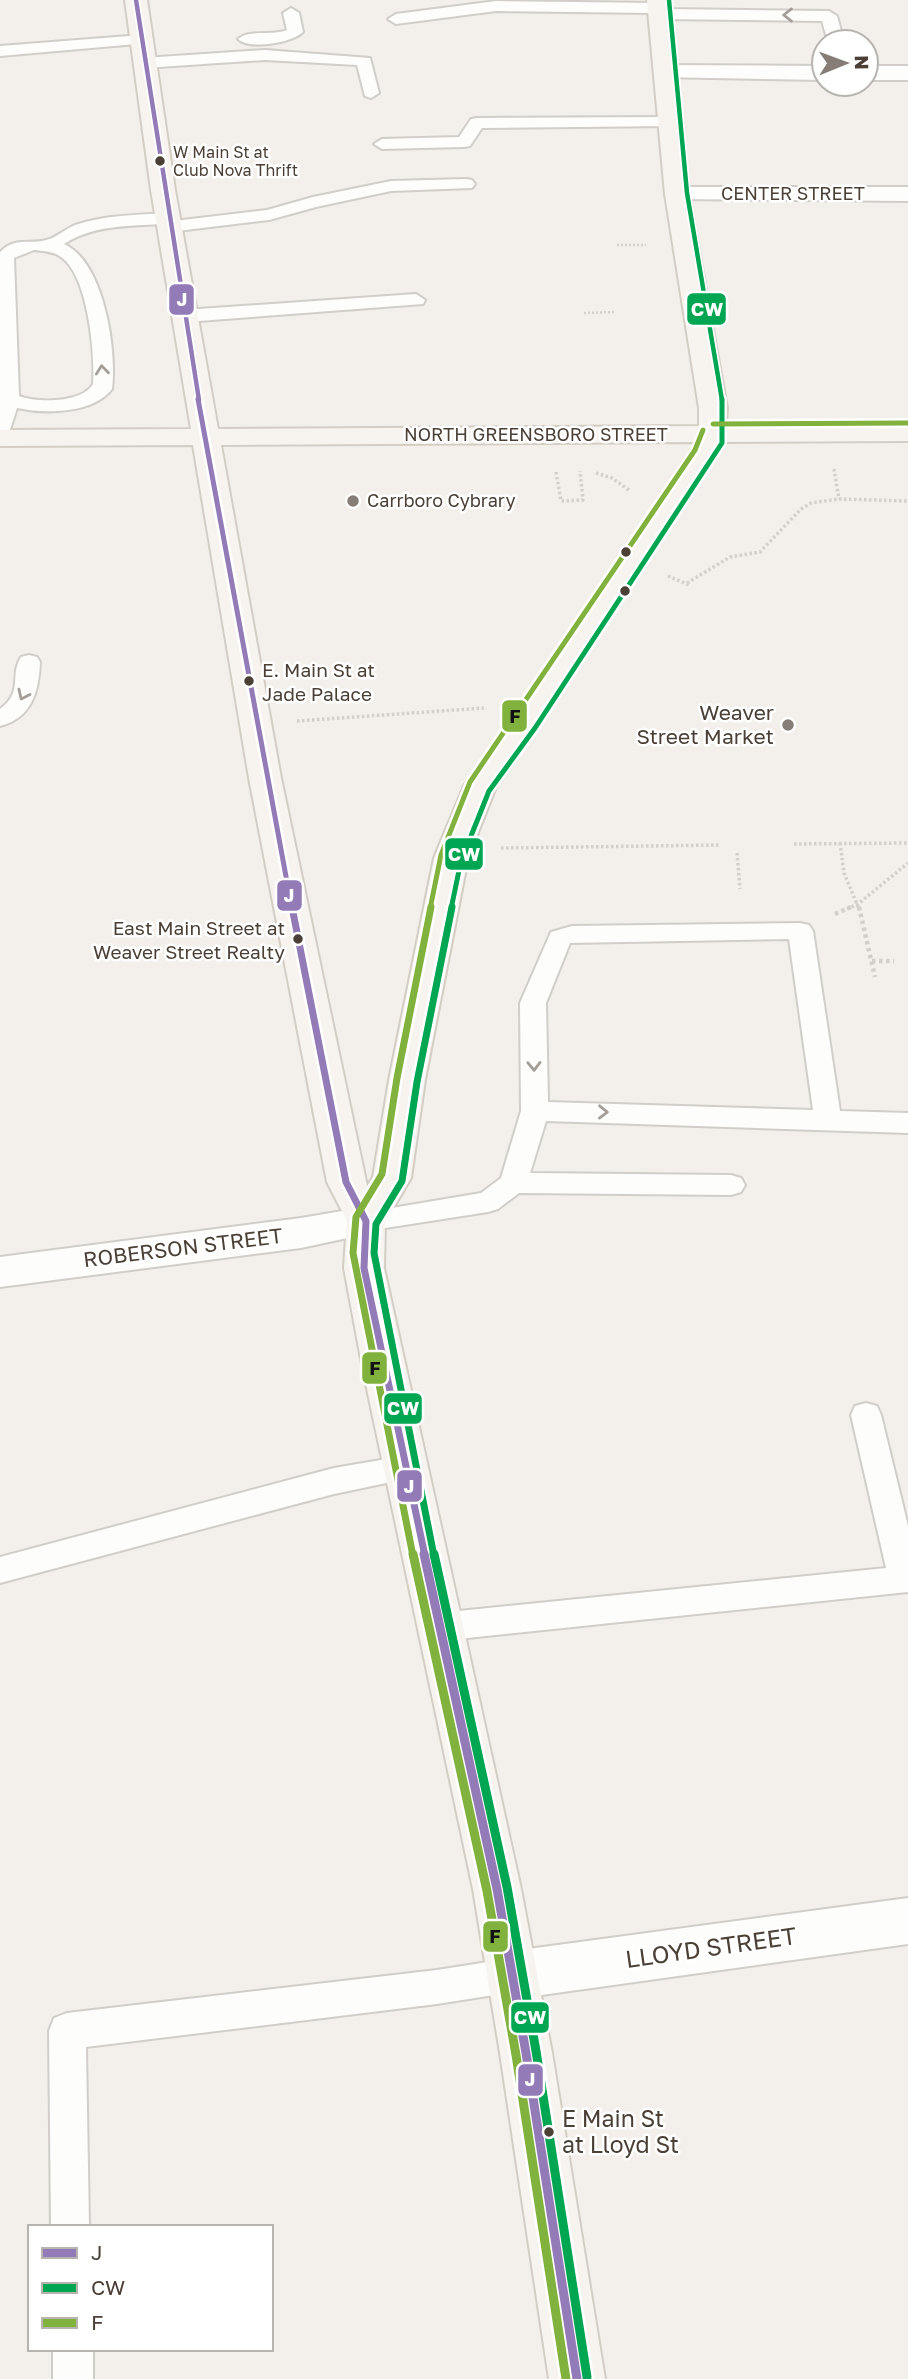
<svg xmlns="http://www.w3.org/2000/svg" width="908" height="2379" viewBox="0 0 908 2379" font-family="'Golos Text',sans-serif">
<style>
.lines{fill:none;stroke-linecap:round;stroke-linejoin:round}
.lane-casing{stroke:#d1cec9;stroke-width:4}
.street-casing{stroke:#d1cec9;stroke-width:4}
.secondary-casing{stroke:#d4cdc3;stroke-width:4}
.path-far2{stroke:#d3d0cb;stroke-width:2.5;stroke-dasharray:2 2;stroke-linecap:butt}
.path-far1{stroke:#d3d0cb;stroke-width:3.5;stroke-dasharray:2.5 2.5;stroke-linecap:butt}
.path{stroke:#d3d0cb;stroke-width:4.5;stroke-dasharray:3.5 3.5;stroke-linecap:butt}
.lane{fill:#fdfdfc;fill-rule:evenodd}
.street{fill:#fdfdfc;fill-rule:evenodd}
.secondary{fill:#f7f4f0;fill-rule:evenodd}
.bus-1-far3-casing{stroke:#fff;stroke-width:8}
.bus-1-far2-casing{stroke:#fff;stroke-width:10}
.bus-1-far1-casing{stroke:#fff;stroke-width:12}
.bus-1-casing{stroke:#fff;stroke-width:14}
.bus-2-far3-casing{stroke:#fff;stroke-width:8}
.bus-2-far2-casing{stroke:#fff;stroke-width:10}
.bus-2-far1-casing{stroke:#fff;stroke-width:12}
.bus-2-casing{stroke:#fff;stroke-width:14}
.bus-3-far2-casing{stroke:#fff;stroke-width:10}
.bus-3-far1-casing{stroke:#fff;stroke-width:12}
.bus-3-casing{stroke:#fff;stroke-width:14}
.bus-1-far3{stroke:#937bb8;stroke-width:4.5}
.bus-1-far2{stroke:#937bb8;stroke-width:5}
.bus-1-far1{stroke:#937bb8;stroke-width:7}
.bus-1{stroke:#937bb8;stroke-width:9}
.bus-2-far3{stroke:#00a651;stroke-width:4.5}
.bus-2-far2{stroke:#00a651;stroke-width:5}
.bus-2-far1{stroke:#00a651;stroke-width:7}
.bus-2{stroke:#00a651;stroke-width:9}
.bus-3-far2{stroke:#81b23d;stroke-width:5}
.bus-3-far1{stroke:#81b23d;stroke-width:7}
.bus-3{stroke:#81b23d;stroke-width:9}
.oneway{stroke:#a49e99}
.bus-dot{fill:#4b4036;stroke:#fff;stroke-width:2.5}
.poi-dot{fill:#867e76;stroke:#fff;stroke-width:2.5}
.labels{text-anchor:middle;stroke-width:5;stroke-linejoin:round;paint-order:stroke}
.far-bus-label{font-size:16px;fill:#4b4036;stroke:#fff;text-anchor:start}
.far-street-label{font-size:18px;fill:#4b4036;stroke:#fff}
.far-poi-label{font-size:18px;fill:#4b4036;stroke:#fff;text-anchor:start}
.bus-label{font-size:19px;fill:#4b4036;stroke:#fff;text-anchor:start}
.poi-label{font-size:21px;fill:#4b4036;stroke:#fff;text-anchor:end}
.street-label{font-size:21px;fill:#4b4036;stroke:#fff}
.near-bus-label{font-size:23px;fill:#4b4036;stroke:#fff;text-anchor:start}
.near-street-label{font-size:24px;fill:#4b4036;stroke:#fff}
.line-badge{stroke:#fff;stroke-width:2.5}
.badge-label{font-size:19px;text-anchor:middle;font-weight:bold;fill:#fff}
.pale-badge-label{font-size:19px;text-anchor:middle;font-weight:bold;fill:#111}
</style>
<rect width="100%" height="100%" fill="#f3f0ec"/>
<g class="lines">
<defs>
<path id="lane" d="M496 1 659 3 664 5 666 9 829 11 837 16 844 42H828L822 21 659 19 653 17 652 13 496 11 396 24 388 19 396 14Z
M291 8 299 13 303 32C292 43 249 50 238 39 250 29 272 36 287 30L283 13Z
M142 35 150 40 148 43 0 56V46Z
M265 50 370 58 379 93 371 98 365 96 357 65 265 60 144 68 136 63 144 58Z
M670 117 676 118 678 122 676 126 482 128 470 146 464 147 382 149 374 144 382 139 459 137 471 119 477 118Z
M466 179 472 180 475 184 472 188 391 191 316 207 269 220 169 232 163 231 160 227 162 224C129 226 93 225 64 244 104 262 117 350 112 389 93 414 44 414 17 408L7 439 0 441V252C16 236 30 245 46 240 56 238 65 229 75 225 105 215 136 215 167 213L173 214 176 218 174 221 267 210 313 197 391 181ZM34 250C43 251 53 251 61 257 88 275 95 353 93 384 82 403 38 403 19 396L14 258Z
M416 294 425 300 423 304 185 322 176 316 185 310Z
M29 655 37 657 40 662C39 691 32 718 0 726V709C24 691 9 676 21 657Z
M800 923 809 925 813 931 840 1111 908 1113V1133L546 1121 530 1173 731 1175 741 1178 745 1185 741 1192 731 1195 519 1193 498 1209 488 1212 366 1231 356 1228 352 1221 356 1214 481 1193 501 1178 521 1111 520 1003 551 932 572 926ZM789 939 813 1110 548 1102 546 1003 570 943Z
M866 1403 877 1406 881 1415 908 1526V1592L439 1641 427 1637 423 1627 427 1617 439 1613 886 1568 851 1415 855 1406Z
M404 1456 415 1459 419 1468 415 1477 334 1494 0 1583V1557L334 1468Z
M513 1958 526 1963 531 1975 526 1987 513 1992 437 2004 86 2047 89 2227H51L49 2031 54 2018 67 2013 437 1970Z
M53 2349H93V2379H53Z"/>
<path id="street" d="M665 65 824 66V80L657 77 654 72 657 67Z
M866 66H908V80H866Z
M677 187H908V201L668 199 665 194 668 189Z
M366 1207 380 1211 385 1221 380 1231 301 1248 0 1287V1257L301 1218Z
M908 1898V1944L513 1999 495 1992 488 1975 495 1958 513 1951Z"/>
<path id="secondary" d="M125 0H147L175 190 218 429 699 426V408L665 194 647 0H669L689 194 727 408 726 426 908 425V441L725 442 542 722 496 787 468 858 425 1080 411 1178 385 1222 384 1268 521 1889 552 2053 605 2379H549L500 2053 473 1889 362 1365 344 1268 347 1221 327 1182 249 778 193 445 0 446V430L191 429 151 190ZM697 442 513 717 464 786 434 858 389 1080 373 1177 367 1186 281 778 221 445Z"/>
</defs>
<use href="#lane" class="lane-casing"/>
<use href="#street" class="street-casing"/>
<use href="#secondary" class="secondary-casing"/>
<path class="path-far2" d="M617 245H646
M584 313 615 312"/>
<path class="path-far1" d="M834 469 839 499
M556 472 561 501 583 500 580 471
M596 473 612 478 629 490
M668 576 689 585
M687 583 730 557 760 552 801 509 811 503 839 499 908 501
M297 721 484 708
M840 843 844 873 859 909
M794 844 908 843
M501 848 721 845
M737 853 740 889
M847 909 858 904 908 863"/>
<path class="path" d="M859 907 875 977
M835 914 851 907
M872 961H894"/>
<use href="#lane" class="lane"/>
<use href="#street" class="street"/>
<use href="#secondary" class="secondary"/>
<defs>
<path id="bus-1-far3" d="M136 0 199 400"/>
<path id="bus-1-far2" d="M198 399 292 909"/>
<path id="bus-1-far1" d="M292 907 346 1182 366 1221 364 1268 425 1556"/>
<path id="bus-1" d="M424 1554 497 1889 526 2053 577 2379"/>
<path id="bus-2-far3" d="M669 0 687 193 722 400"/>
<path id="bus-2-far2" d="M451 909 461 861 489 791 535 728 722 443V399"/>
<path id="bus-2-far1" d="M434 1556 374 1253 376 1224 402 1181 417 1082 452 907"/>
<path id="bus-2" d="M434 1554 507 1887 536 2051 587 2377"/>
<path id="bus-3-far2" d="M713 424 908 423
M430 909 441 855 470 782 695 450 703 430"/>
<path id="bus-3-far1" d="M413 1556 353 1253 356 1217 382 1174 397 1078 431 907"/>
<path id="bus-3" d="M413 1554 487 1891 516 2055 566 2379"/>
</defs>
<use href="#bus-1-far3" class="bus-1-far3-casing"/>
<use href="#bus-1-far2" class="bus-1-far2-casing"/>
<use href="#bus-1-far1" class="bus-1-far1-casing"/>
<use href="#bus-1" class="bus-1-casing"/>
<use href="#bus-2-far3" class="bus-2-far3-casing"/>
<use href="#bus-2-far2" class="bus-2-far2-casing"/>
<use href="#bus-2-far1" class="bus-2-far1-casing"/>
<use href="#bus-2" class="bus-2-casing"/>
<use href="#bus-3-far2" class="bus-3-far2-casing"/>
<use href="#bus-3-far1" class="bus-3-far1-casing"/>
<use href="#bus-3" class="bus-3-casing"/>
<use href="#bus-1-far3" class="bus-1-far3"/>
<use href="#bus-1-far2" class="bus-1-far2"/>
<use href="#bus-1-far1" class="bus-1-far1"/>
<use href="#bus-1" class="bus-1"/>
<use href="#bus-2-far3" class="bus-2-far3"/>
<use href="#bus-2-far2" class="bus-2-far2"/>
<use href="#bus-2-far1" class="bus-2-far1"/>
<use href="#bus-2" class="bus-2"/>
<use href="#bus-3-far2" class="bus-3-far2"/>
<use href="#bus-3-far1" class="bus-3-far1"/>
<use href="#bus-3" class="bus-3"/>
</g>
<defs><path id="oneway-chevron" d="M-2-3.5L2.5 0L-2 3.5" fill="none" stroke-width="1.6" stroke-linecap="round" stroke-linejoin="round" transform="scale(1.75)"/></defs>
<g class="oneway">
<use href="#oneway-chevron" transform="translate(788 15) rotate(-180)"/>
<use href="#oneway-chevron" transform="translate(102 370) rotate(-96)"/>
<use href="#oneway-chevron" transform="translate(23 695) rotate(115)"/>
<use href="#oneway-chevron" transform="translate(534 1066) rotate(89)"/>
<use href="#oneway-chevron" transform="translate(603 1112) rotate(1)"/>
</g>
<g class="bus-dot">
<circle cx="160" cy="161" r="6"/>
<circle cx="626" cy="552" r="6"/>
<circle cx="625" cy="591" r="6"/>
<circle cx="249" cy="681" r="6"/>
<circle cx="298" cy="939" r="6"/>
<circle cx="549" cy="2132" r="6"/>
</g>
<g class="poi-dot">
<circle cx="353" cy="501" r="7"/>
<circle cx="788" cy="725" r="7"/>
</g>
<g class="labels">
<g class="far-bus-label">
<text x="173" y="158">W Main St at<tspan x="173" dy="18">Club Nova Thrift</tspan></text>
</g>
<g class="far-street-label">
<text x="793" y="200">CENTER STREET</text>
<text x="536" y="441">NORTH GREENSBORO STREET</text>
</g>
<g class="far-poi-label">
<text x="367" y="507">Carrboro Cybrary</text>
</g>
<g class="bus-label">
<text x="262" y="677">E. Main St at<tspan x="262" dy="24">Jade Palace</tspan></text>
<text x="285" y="935" text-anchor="end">East Main Street at<tspan x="285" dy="24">Weaver Street Realty</tspan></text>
</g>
<g class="poi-label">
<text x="774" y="720">Weaver<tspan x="774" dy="24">Street Market</tspan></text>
</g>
<g class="street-label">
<text transform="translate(183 1248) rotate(-7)" y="7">ROBERSON STREET</text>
</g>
<g class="near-bus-label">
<text x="562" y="2127">E Main St<tspan x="562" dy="26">at Lloyd St</tspan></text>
</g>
<g class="near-street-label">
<text transform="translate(711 1948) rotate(-8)" y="8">LLOYD STREET</text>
</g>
</g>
<g class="line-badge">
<rect x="168" y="283" width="27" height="33" rx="7" fill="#937bb8"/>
<rect x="686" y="292" width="41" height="34" rx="7" fill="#00a651"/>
<rect x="501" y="699" width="27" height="34" rx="7" fill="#81b23d"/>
<rect x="444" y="837" width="40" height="34" rx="7" fill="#00a651"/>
<rect x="276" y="879" width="27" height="33" rx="7" fill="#937bb8"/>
<rect x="361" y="1351" width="27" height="34" rx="7" fill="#81b23d"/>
<rect x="383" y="1392" width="40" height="33" rx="7" fill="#00a651"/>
<rect x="396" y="1469" width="27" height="34" rx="7" fill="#937bb8"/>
<rect x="482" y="1920" width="27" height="33" rx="7" fill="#81b23d"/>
<rect x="510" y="2001" width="40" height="33" rx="7" fill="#00a651"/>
<rect x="517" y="2063" width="27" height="34" rx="7" fill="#937bb8"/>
</g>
<g class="badge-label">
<text x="182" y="306">J</text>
<text x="707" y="316">CW</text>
<text x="464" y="861">CW</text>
<text x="289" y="902">J</text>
<text x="403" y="1415">CW</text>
<text x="409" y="1493">J</text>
<text x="530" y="2024">CW</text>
<text x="530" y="2086">J</text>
</g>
<g class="pale-badge-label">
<text x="515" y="723">F</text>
<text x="375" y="1375">F</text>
<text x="495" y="1943">F</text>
</g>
<rect x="28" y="2225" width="245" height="126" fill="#ffffff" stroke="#b7b3af" stroke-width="2"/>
<rect x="42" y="2248" width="35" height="10" fill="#937bb8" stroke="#b7b3af" stroke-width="2"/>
<text x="91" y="2260" font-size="21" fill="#4b4036">J</text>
<rect x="42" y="2283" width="35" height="10" fill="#00a651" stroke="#b7b3af" stroke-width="2"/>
<text x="91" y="2295" font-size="21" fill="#4b4036">CW</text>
<rect x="42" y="2318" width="35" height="10" fill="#81b23d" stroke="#b7b3af" stroke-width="2"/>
<text x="91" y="2330" font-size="21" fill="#4b4036">F</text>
<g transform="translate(845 63) rotate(89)"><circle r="33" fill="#ffffff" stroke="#b7b3af" stroke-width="2"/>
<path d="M0-5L12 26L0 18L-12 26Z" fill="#867e76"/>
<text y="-10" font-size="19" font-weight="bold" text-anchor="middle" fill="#4b4036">N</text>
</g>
</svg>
